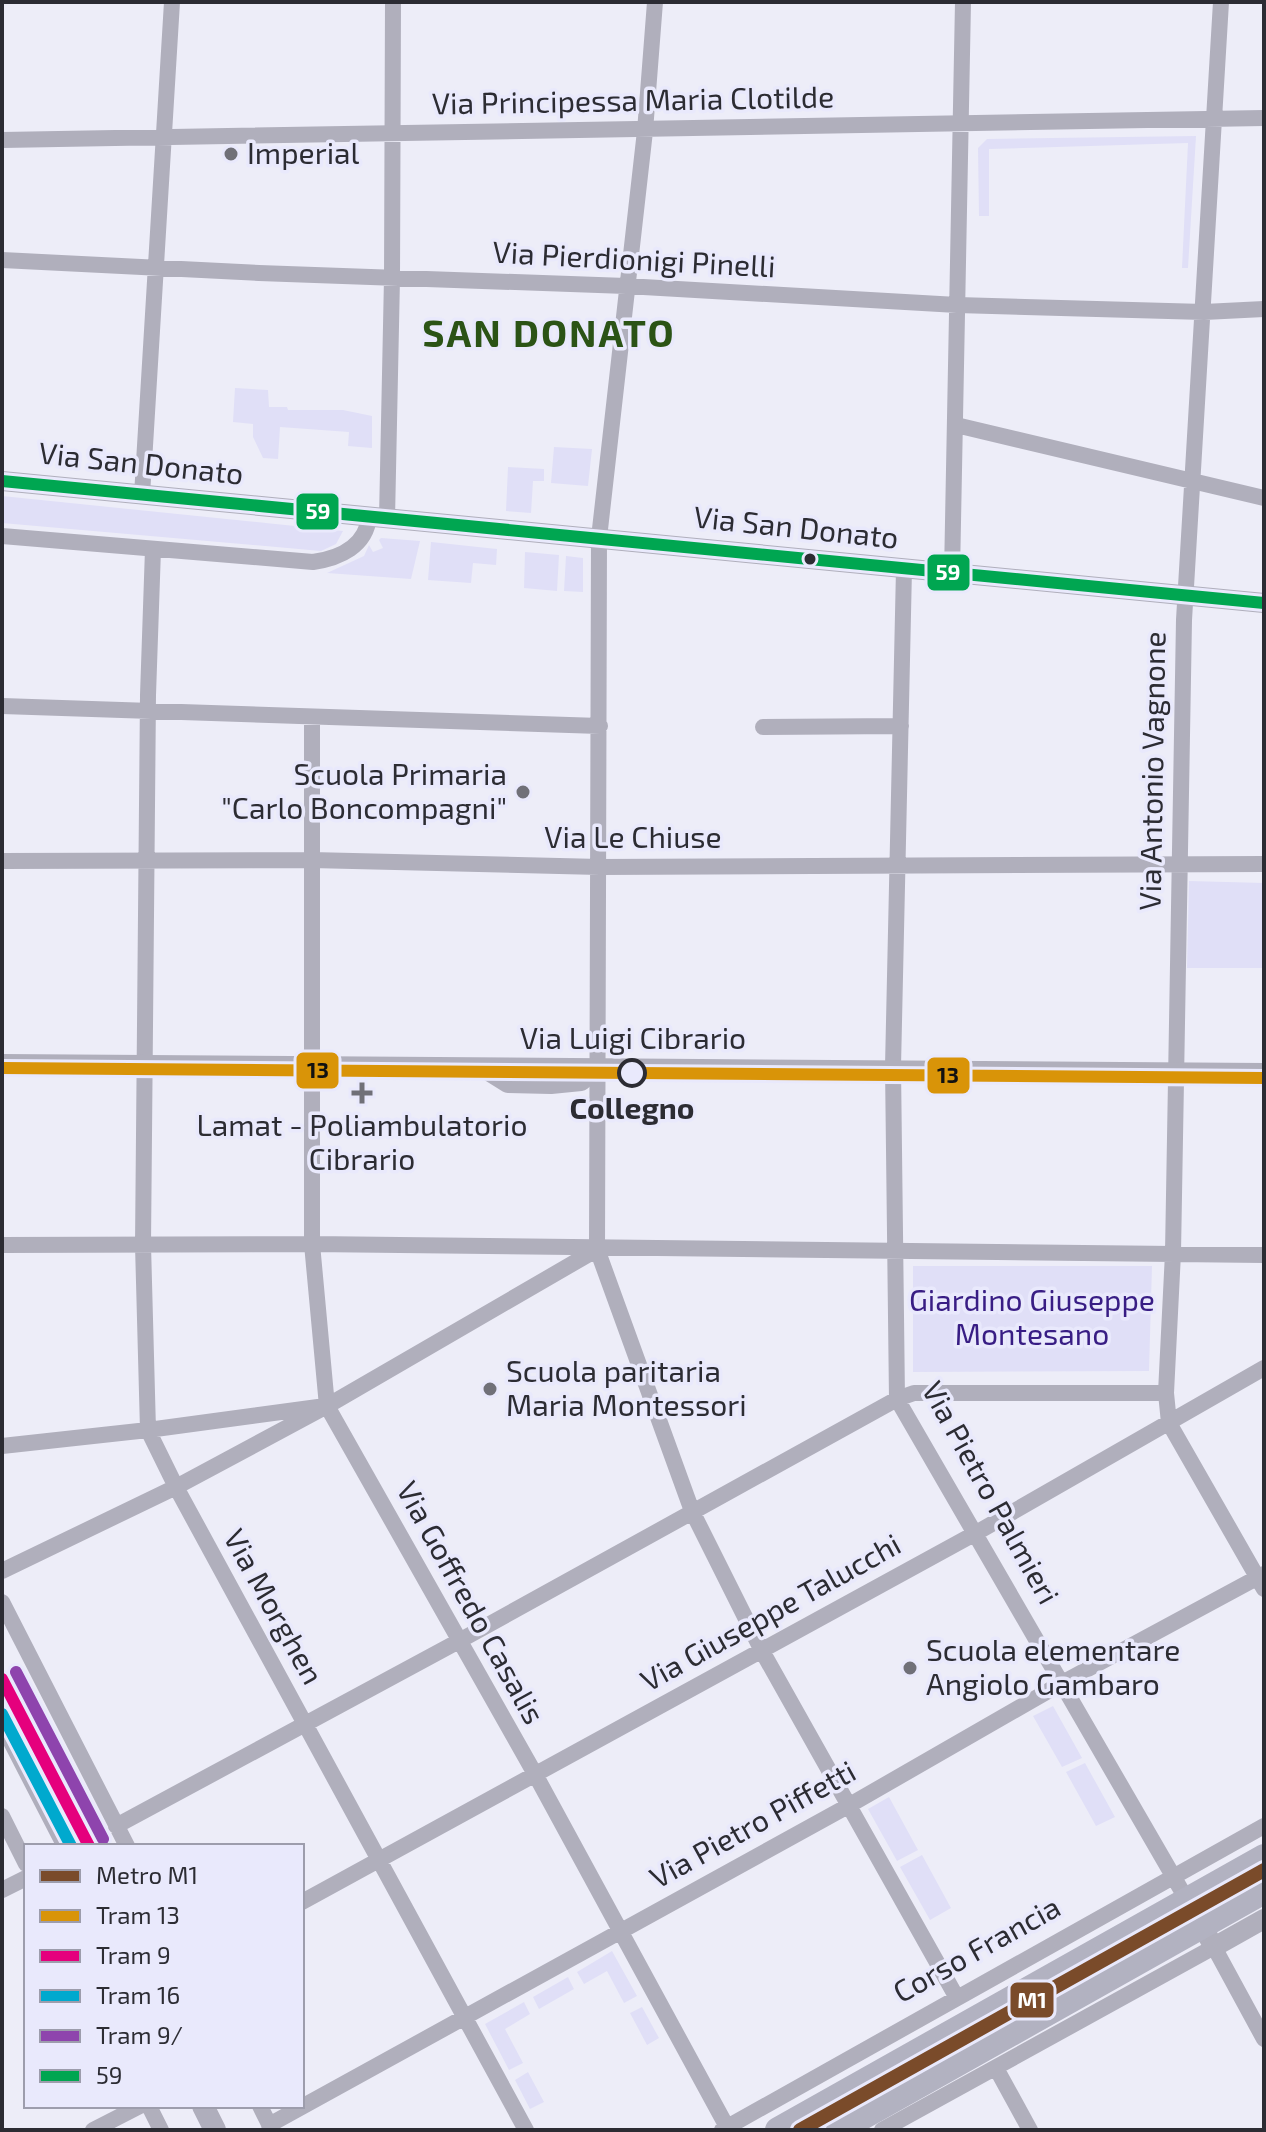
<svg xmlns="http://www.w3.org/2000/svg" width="1266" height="2132" viewBox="0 0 1266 2132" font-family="'Exo 2',sans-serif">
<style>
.green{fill:#e0dff7}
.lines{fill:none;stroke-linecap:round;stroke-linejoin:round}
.minor{stroke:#b0afbc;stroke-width:16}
.tertiary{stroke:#b0afbc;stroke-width:20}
.secondary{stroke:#afaebc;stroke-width:22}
.primary{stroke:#b2b2c1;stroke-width:26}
.bus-1-casing{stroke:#e9e9fc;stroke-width:18}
.bus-1{stroke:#00a651;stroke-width:12}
.tram-1-casing{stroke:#e9e9fc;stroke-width:18}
.tram-2-casing{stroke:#e9e9fc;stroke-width:18}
.tram-3-casing{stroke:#e9e9fc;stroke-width:18}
.tram-4-casing{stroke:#e9e9fc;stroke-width:18}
.tram-1{stroke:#d99408;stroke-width:12}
.tram-2{stroke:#e5007d;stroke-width:12}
.tram-3{stroke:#00a9ce;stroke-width:12}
.tram-4{stroke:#8e44ad;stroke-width:12}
.metro-1-casing{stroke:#e9e9fc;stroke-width:20}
.metro-1{stroke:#7a4b2a;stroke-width:14}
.poi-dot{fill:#707078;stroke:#e9e9fc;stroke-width:3}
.bus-dot{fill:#2c2c33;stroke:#e9e9fc;stroke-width:3}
.stop-dot{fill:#e9e9fc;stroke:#2c2c33;stroke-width:4}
.labels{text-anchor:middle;stroke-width:7;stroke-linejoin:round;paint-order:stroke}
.street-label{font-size:30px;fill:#2c2c33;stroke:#e9e9fc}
.poi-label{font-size:30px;fill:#2c2c33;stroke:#e9e9fc;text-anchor:start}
.stop-label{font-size:30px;font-weight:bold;fill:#2c2c33;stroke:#e9e9fc}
.park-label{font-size:30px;fill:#381d84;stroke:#e9e9fc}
.district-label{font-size:38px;font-weight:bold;letter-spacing:2px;fill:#2b5316;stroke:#e9e9fc}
.line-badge{stroke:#e9e9fc;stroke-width:3}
.badge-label{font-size:22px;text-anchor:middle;font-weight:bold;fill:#fff}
.pale-badge-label{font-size:22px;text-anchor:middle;font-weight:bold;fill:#111}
</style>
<rect width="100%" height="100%" fill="#ededf8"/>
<path class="green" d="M1196 136 1188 268H1182L1188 143 989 149V216H979L978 148 987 139Z
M235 388 268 390 269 407H287L288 410H343L372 416V448L348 446 349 432 280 427 278 459 263 458 253 437V424L233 422Z
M554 447 592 449 588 486 551 483Z
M508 467 544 469V481H533L531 513 506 511Z
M2 496 343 531 336 544 321 551 2 523Z
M381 538 420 541 411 579 327 573 364 556 369 545 373 552 383 548 379 540Z
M431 542 497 549 496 565 473 563 471 583 428 580Z
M525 552 559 555 557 591 524 588Z
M566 556 583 558V592L564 591Z
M1189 881 1264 883V968H1187Z
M913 1266H1152L1149 1371 913 1372Z
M1053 1706 1082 1758 1062 1767 1033 1716Z
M1085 1763 1115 1817 1096 1826 1066 1772Z
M889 1797 918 1850 897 1861 868 1809Z
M922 1855 951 1908 930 1920 900 1867Z
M612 1951 637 1996 624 2003 607 1971 584 1984 577 1972Z
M568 1977 574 1989 539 2009 533 1997Z
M524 2002 530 2014 505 2029 523 2063 509 2070 485 2024Z
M642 2007 659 2038 647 2045 630 2013Z
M528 2072 544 2102 530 2109 515 2080Z"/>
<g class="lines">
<path class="minor" d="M655 2 645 131 599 538 597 1249 692 1511 762 1651 957 1998
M1221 2 1184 620 1173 1253 1166 1393 1169 1423 1264 1589
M2 140 1264 118
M2 260 259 273 626 286 957 305 1204 312 1264 309
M956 425 1264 498
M142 495 172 2
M387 519 392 278 393 2
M2 536 313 562C340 558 366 546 369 517
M153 549 148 695 143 1245 148 1430 176 1487 526 2130
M904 569 893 1067 897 1399 1202 1926
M952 574 963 2
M2 706 600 726
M312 717V1244L327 1406 535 1774 727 2127
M763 727 901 726
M2 861 311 860 600 867 1264 864
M2 1245 312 1244 1264 1255
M2 1446 148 1430 318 1407
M2 1571 176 1487 327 1406 596 1250
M2 1602 127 1846
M2 1816 26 1864
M116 1826 459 1641 897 1399 914 1393H1166
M2 1890 26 1878
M302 1902 976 1533 1264 1368
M996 2068 1030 2130
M149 2106 161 2130
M260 2106 272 2130
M269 2125 848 1806 1062 1683 1264 1574
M93 2130 140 2106
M722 2130 1264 1826
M882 2130 1214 1947 1264 2039"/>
<path class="tertiary" d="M2 481 1264 603
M2 1064 1264 1073
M484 1068 508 1083 551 1084 581 1081 592 1072
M1202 1926 1214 1947 1264 1919"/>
<path class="secondary" d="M2 1718 68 1846
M203 2106 215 2130"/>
<path class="primary" d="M778 2130 1264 1857
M839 2130 1264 1891"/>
<defs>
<path id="bus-1" d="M2 481 1264 603"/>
</defs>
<use href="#bus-1" class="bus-1-casing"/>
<use href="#bus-1" class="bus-1"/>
<defs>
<path id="tram-1" d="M2 1068 1264 1078"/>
<path id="tram-2" d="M2 1679 89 1846"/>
<path id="tram-3" d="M2 1714 71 1846"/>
<path id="tram-4" d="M16 1672 103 1839"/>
</defs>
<use href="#tram-1" class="tram-1-casing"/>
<use href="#tram-2" class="tram-2-casing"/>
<use href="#tram-3" class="tram-3-casing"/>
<use href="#tram-4" class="tram-4-casing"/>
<use href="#tram-1" class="tram-1"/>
<use href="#tram-2" class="tram-2"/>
<use href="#tram-3" class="tram-3"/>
<use href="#tram-4" class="tram-4"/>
<defs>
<path id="metro-1" d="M800 2130 1264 1870"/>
</defs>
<use href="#metro-1" class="metro-1-casing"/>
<use href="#metro-1" class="metro-1"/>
</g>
<g class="poi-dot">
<circle cx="231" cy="154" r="8"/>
<circle cx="523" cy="792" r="8"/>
<path d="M358 1081h8v8h8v8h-8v8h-8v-8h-8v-8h8z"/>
<circle cx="490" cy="1389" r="8"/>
<circle cx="910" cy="1668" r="8"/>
</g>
<circle class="bus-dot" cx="810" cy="559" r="7"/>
<circle class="stop-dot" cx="632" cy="1073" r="13"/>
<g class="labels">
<g class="street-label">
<text transform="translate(633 101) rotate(-1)" y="10">Via Principessa Maria Clotilde</text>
<text transform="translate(634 260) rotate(3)" y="10">Via Pierdionigi Pinelli</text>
<text transform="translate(141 464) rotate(6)" y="10">Via San Donato</text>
<text transform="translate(796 528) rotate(6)" y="10">Via San Donato</text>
<text transform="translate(1153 771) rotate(-89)" y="10">Via Antonio Vagnone</text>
<text x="633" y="848">Via Le Chiuse</text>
<text x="633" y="1049">Via Luigi Cibrario</text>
<text transform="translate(990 1493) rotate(61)" y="10">Via Pietro Palmieri</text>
<text transform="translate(470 1603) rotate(61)" y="10">Via Goffredo Casalis</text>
<text transform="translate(273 1607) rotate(61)" y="10">Via Morghen</text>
<text transform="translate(771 1613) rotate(-29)" y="10">Via Giuseppe Talucchi</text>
<text transform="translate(753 1825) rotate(-29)" y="10">Via Pietro Piffetti</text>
<text transform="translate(977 1950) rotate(-29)" y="10">Corso Francia</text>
</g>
<g class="poi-label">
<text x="247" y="164">Imperial</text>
<text x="507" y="785" text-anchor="end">Scuola Primaria<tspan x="507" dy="34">"Carlo Boncompagni"</tspan></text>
<text x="362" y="1136" text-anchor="middle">Lamat - Poliambulatorio<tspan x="362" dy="34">Cibrario</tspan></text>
<text x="506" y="1382">Scuola paritaria<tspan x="506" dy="34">Maria Montessori</tspan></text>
<text x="926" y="1661">Scuola elementare<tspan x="926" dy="34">Angiolo Gambaro</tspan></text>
</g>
<g class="stop-label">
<text x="632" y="1119">Collegno</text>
</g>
<g class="park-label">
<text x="1032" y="1311">Giardino Giuseppe<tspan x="1032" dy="34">Montesano</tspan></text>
</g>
<g class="district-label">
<text x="549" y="347">SAN DONATO</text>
</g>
</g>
<g class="line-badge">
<rect x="295" y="492" width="45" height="39" rx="8" fill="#00a651"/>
<rect x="926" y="553" width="45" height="39" rx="8" fill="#00a651"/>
<rect x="295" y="1051" width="45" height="39" rx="8" fill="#d99408"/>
<rect x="926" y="1056" width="45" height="39" rx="8" fill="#d99408"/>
<rect x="1009" y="1981" width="46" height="38" rx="8" fill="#7a4b2a"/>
</g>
<g class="badge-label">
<text x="318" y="519">59</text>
<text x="948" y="580">59</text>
<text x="1032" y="2008">M1</text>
</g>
<g class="pale-badge-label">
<text x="318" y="1078">13</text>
<text x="948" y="1083">13</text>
</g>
<rect width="1266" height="2132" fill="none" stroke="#2c2c33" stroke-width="8"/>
<rect x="24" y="1844" width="280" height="264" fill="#e9e9fc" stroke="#9d9dac" stroke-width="2"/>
<rect x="40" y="1870" width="40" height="12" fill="#7a4b2a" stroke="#9d9dac" stroke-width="2"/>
<text x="96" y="1884" font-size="24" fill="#2c2c33">Metro M1</text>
<rect x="40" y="1910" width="40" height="12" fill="#d99408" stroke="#9d9dac" stroke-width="2"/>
<text x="96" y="1924" font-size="24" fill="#2c2c33">Tram 13</text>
<rect x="40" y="1950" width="40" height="12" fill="#e5007d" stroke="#9d9dac" stroke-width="2"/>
<text x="96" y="1964" font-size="24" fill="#2c2c33">Tram 9</text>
<rect x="40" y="1990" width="40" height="12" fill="#00a9ce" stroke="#9d9dac" stroke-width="2"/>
<text x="96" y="2004" font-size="24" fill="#2c2c33">Tram 16</text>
<rect x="40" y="2030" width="40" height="12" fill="#8e44ad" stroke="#9d9dac" stroke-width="2"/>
<text x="96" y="2044" font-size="24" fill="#2c2c33">Tram 9/</text>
<rect x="40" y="2070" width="40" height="12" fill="#00a651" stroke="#9d9dac" stroke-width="2"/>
<text x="96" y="2084" font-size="24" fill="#2c2c33">59</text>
</svg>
